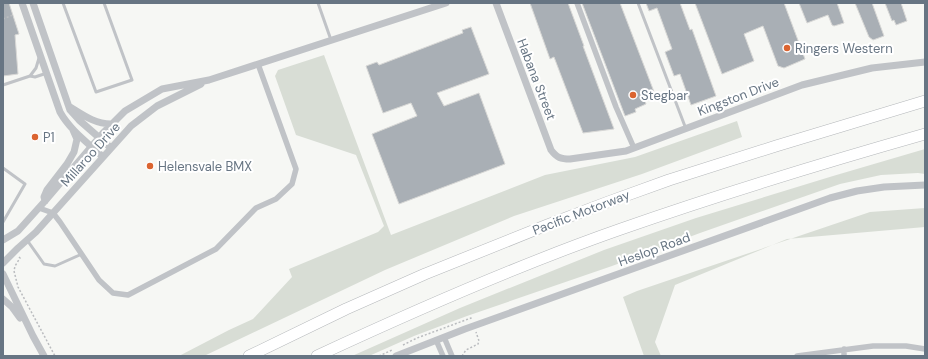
<svg xmlns="http://www.w3.org/2000/svg" width="928" height="359" viewBox="0 0 928 359" font-family="'DM Sans',sans-serif">
<style>
.green{fill:#d8ddd5}
.building{fill:#a9afb5;stroke:#d8d8d6}
.lines{fill:none;stroke-linecap:round;stroke-linejoin:round}
.motorway-casing{stroke:#b5b8bb;stroke-width:12}
.path{stroke:#babcbf;stroke-width:1.5;stroke-dasharray:2 2;stroke-linecap:butt}
.service{stroke:#c0c3c7;stroke-width:3}
.minor{stroke:#c0c3c7;stroke-width:5.5}
.tertiary{stroke:#c0c3c7;stroke-width:7}
.motorway{stroke:#fff;stroke-width:11}
.poi-dot{fill:#db6430;stroke:#fff;stroke-width:1.5}
.labels{text-anchor:middle;stroke-width:4;stroke-linejoin:round;paint-order:stroke}
.poi-label{font-size:13px;fill:#677583;stroke:#fff;text-anchor:start}
.street-label{font-size:13px;fill:#677583;stroke:#fff}
</style>
<rect width="100%" height="100%" fill="#f6f7f4"/>
<path class="green" d="M324 55 391 235 545 175 635 157 737 121 742 137 642 174 514 216 385 270 204 356H179L229 330 253 319 292 277 289 269 378 232 384 226 356 155 296 135 275 76 278 70Z
M925 149V174L918 173 881 175 840 184 700 233 612 266 467 316 414 336 369 356H352L460 308 604 250 696 218 833 176Z
M925 208V227L787 239 675 285 655 342 661 356H644L623 297 637 291 870 212Z"/>
<path class="building" d="M3 3H9L19 34 15 35 18 74 3 76Z
M530 3H568L584 46H583L614 129 583 133 554 57 550 59Z
M582 3H620L656 97 645 101 646 104 635 109 636 112 625 116Z
M646 3H680L690 30 692 29 716 96 691 105 680 74 674 76 665 52 672 49 657 8 649 11Z
M695 3H784L805 59 784 68 778 66 763 26 744 34 754 61 722 74Z
M799 3H837L844 23 834 26 832 25 828 15 807 23Z
M855 3H872L884 36 873 40 869 37Z
M885 3H901L907 21 896 25 894 20 892 21Z
M471 27 489 74 437 93 444 106 479 93 505 164 399 204 372 134 417 116 411 103 383 113 366 66 377 62 379 65 463 33 462 30Z"/>
<g class="lines">
<defs>
<path id="motorway" d="M249 356 346 309 425 274 547 225 608 202 669 180 776 146 925 101
M317 356C416 310 518 265 621 229 721 194 823 163 925 134"/>
</defs>
<use href="#motorway" class="motorway-casing"/>
<path class="path" d="M3 19 13 15
M19 257 20 258 15 266 14 271 18 287 55 356
M403 345 417 338 471 318V319
M379 356 392 350
M462 356 466 350 478 344 479 341 476 332"/>
<path class="service" d="M63 3 96 92 132 80 104 3
M318 3 331 40
M638 3 686 129
M30 76 36 68 39 58
M3 85 30 76 35 77 47 73
M3 168 25 184 3 222
M27 240 44 264 55 266 82 254"/>
<path class="minor" d="M577 3 616 107 634 148
M39 208 53 213 60 222 99 280 113 293 128 295 216 249 256 208 276 199 292 184 296 169 258 64
M444 337 452 356
M436 340 443 356
M844 349V356
M797 356 873 346H906L925 349"/>
<path class="tertiary" d="M22 3 60 112C70 130 88 143 103 157
M33 3 70 110 79 120 111 148
M496 3 551 150C557 158 561 159 570 159L626 151 802 85 872 68 925 62
M70 107C83 115 95 124 111 124
M45 201 44 197 47 190 67 164 74 152 77 139 73 130
M3 240 18 231 45 201 103 133 125 111 162 89 209 80 446 3
M3 263 18 248 36 232 131 126 157 106 201 84
M3 274 33 336 44 356
M3 299 12 307 20 318
M396 356 465 329 830 198 857 191 884 187 925 185"/>
<use href="#motorway" class="motorway"/>
</g>
<g class="poi-dot">
<circle cx="787" cy="48" r="4"/>
<circle cx="633" cy="95" r="4"/>
<circle cx="35" cy="137" r="4"/>
<circle cx="150" cy="166" r="4"/>
</g>
<g class="labels">
<g class="poi-label">
<text x="795" y="53">Ringers Western</text>
<text x="641" y="100">Stegbar</text>
<text x="43" y="142">P1</text>
<text x="158" y="171">Helensvale BMX</text>
</g>
<g class="street-label">
<text transform="translate(537 79) rotate(69)" y="5">Habana Street</text>
<text transform="translate(738 96) rotate(-21)" y="5">Kingston Drive</text>
<text transform="translate(90 154) rotate(-48)" y="5">Millaroo Drive</text>
<text transform="translate(581 212) rotate(-21)" y="5">Pacific Motorway</text>
<text transform="translate(654 249) rotate(-20)" y="5">Heslop Road</text>
</g>
</g>
<rect width="928" height="359" fill="none" stroke="#677583" stroke-width="8"/>
</svg>
